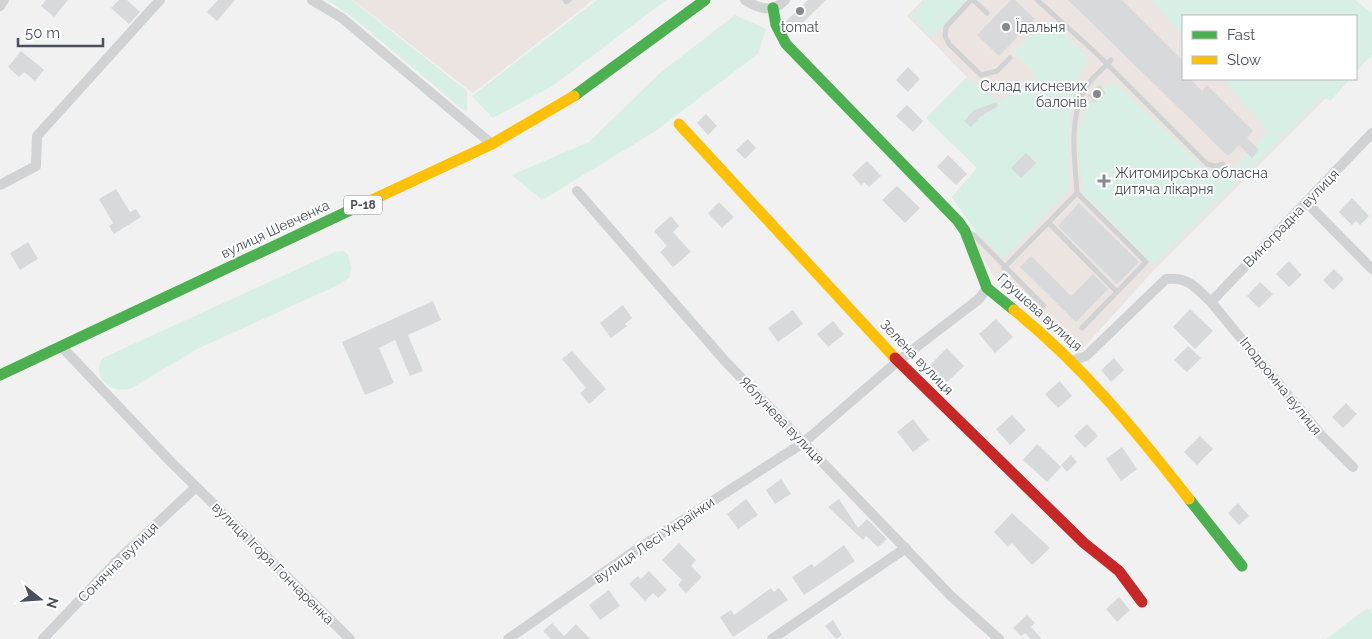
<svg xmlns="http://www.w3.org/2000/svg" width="1372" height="639" viewBox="0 0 1372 639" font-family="Raleway,sans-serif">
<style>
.medical{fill:#ece4e1}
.green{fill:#d7efe4}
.building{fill:#d8d9db}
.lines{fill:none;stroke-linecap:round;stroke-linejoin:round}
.lane{stroke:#d0d2d4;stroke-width:5}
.street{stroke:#d0d2d4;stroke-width:10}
.fast{stroke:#4caf50;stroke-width:11}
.slow{stroke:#ffc107;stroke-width:11}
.jam{stroke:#c62828;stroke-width:11}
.poi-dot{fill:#848891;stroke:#fff;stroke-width:2}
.labels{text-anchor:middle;stroke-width:4;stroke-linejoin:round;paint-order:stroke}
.shield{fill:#fff;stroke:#80848e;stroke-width:1}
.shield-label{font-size:12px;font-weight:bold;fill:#49505d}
.poi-label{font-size:14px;fill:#49505d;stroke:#fff;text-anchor:start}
.street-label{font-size:14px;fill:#49505d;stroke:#fff}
</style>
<rect width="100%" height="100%" fill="#f1f1f1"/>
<path class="medical" d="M353 0H593L473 93Z
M923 0H1355L1372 14 1356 16H1183V79H1345L1153 271 1077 355 993 275 971 237 977 232 952 197 977 168 926 118 967 77 907 16Z"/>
<path class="green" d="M327 0H352L467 91V113L350 15Z
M597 0H666L554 85 493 118 472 96Z
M926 0H966L932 38 910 16Z
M1151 0H1355L1372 14V54L1356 72V16H1183V36Z
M735 15 766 29 758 54 654 132 542 200 512 175 589 142 660 73Z
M1051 20 1088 58 1074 88 1068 142 1070 189 1004 258 977 233 952 197 977 168 926 118 967 77 999 102 1037 76 1013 52 1038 28Z
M1222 79H1350L1330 101 1324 96 1154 265 1083 194C1081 166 1071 122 1092 100L1095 103 1106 93 1103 89 1105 86 1116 83 1219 183 1269 132Z
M343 251 348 254 351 267 349 278 338 285 197 349 130 389C111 394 90 376 103 358L335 252Z
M1367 608 1372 613V639H1326Z"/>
<path class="building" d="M46 0H68L54 17 41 6Z
M119 0H127L140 12 129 24 111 8Z
M218 0H235L217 21 207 12Z
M808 0H826L792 33 785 22Z
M1011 0H1015L1035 19 999 56 977 35Z
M1068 0H1122L1183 61V79H1190L1202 91 1207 85 1253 131 1247 138 1259 150 1252 158 1239 145 1228 156Z
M21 51 44 70 35 81 24 72 19 77 8 67Z
M908 67 920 79 908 92 896 80Z
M1100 85 1106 93 1094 103 1088 95Z
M997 102 998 106 980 117 971 127 964 121 974 110Z
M907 105 923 121 913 132 896 116Z
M706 114 717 126 708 135 697 123Z
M748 139 756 148 745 159 736 150Z
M1026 153 1036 163 1021 178 1011 168Z
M948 155 967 174 956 185 937 167Z
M867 161 881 176 869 187 864 182 861 185 852 175Z
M897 186 920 208 905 223 882 200Z
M116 189 130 212 136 209 141 217 114 234 109 226 113 223 99 199Z
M1352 198 1369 216 1360 225 1356 221 1352 225 1339 212Z
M719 202 734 217 722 228 708 213Z
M1079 203 1139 262 1117 284 1058 226Z
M671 216 679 226 673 232 691 252 673 267 660 252 667 246 654 231Z
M28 242 38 259 20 270 10 253Z
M1031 256 1071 296 1093 274 1108 289 1076 322 1020 267Z
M1289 261 1302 275 1289 287 1276 274Z
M1334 269 1344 279 1333 290 1323 280Z
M1260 282 1273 294 1259 308 1247 296Z
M433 301 441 320 408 335 423 371 410 376 395 340 379 348 394 383 365 395 342 342Z
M623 305 632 318 625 324 627 326 611 338 600 323Z
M1190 309 1213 331 1195 349 1173 327Z
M793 310 803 324 778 342 768 328Z
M996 319 1013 337 995 353 979 334Z
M833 321 844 334 828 347 817 334Z
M1188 346 1201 358 1187 372 1174 360Z
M947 348 964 366 946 383 929 366Z
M572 351 606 389 589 404 580 393 586 388 562 359Z
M1114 358 1124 370 1111 382 1101 370Z
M1060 381 1072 396 1058 408 1045 394Z
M1346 403 1357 414 1343 428 1332 417Z
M1012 415 1026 430 1010 445 996 429Z
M913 419 929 440 913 452 897 432Z
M1087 424 1098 436 1085 448 1074 436Z
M1200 436 1213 449 1197 465 1184 452Z
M1037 444 1061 467 1047 482 1023 460Z
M1122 447 1137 469 1121 481 1106 459Z
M1071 455 1077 462 1067 472 1061 465Z
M781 479 791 494 775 504 766 490Z
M746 499 758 515 738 529 727 514Z
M839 499 858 528 867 519 887 539 878 547 866 536 863 540 828 507Z
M1238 503 1249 516 1239 525 1228 513Z
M1012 513 1050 548 1032 565 1012 543 1008 547 994 532Z
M679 543 696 560 691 566 702 577 686 593 678 585 682 580 662 560Z
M844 545 855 561 804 595 792 577 812 564 814 567Z
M649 571 667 590 658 598 653 593 645 601 629 584 638 576 641 579Z
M771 588 774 592 779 588 788 600 733 637 720 617 731 610 734 615Z
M609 590 620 606 600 620 589 605Z
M1119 597 1130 610 1117 622 1106 609Z
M1027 615 1035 623 1031 627 1042 639H1031L1025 633 1021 636 1013 628Z
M833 620 842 635 836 639 825 626Z
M552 623 564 636 576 624 590 639H551L543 631Z"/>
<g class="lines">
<path class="lane" d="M565 0 566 2 569 0
M971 0 946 27 945 36 949 44 981 75 997 71 1010 58
M973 0 987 13
M1037 0 1095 52 1207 164 1215 166 1223 164
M1049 223 1117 292
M970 233 974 235 1044 306
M1004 268 1077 193
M1082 328 1146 262 1077 193C1075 159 1068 121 1085 89 1090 78 1103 70 1111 60"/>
<path class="street" d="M312 0 342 18 492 144
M745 0C759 9 773 13 785 0
M0 6 4 0
M0 185 36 166 37 136 160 0
M577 191 725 361 951 596 999 639
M1306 202 1372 269
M1211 302 1372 133
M61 346 171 462 350 639
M1071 361 1086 356 1166 279C1189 277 1195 287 1211 302L1321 435 1353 467
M43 639 116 562 196 487
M508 639 633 552 803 443 898 361 979 299 987 288
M772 639 906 548"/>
<path class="fast" d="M773 8 776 25 786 44 958 221 965 231 987 288 1014 310
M574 96 705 0
M0 375 357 207
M1189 499 1242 566"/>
<path class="slow" d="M679 124 895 358
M357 207 492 144 574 96
M1014 310C1082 365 1136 431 1189 499"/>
<path class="jam" d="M895 358 1084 543 1119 571 1142 602"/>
</g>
<g class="poi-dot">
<circle cx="800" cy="11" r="5"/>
<circle cx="1006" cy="27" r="5"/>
<circle cx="1097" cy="94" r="5"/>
<path d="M1101.5 173.5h5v5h5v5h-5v5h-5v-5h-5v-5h5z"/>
</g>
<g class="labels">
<rect class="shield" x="344" y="195.5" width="38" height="19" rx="4"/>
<g class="shield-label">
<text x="363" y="209">Р-18</text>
</g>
<g class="poi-label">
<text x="800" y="32" text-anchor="middle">tomat</text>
<text x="1016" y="32">Їдальня</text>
<text x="1087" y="91" text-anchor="end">Склад кисневих<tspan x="1087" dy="16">балонів</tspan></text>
<text x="1115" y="178">Житомирська обласна<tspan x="1115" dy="16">дитяча лікарня</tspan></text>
</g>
<g class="street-label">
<text transform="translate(1291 218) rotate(-46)" y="5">Виноградна вулиця</text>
<text transform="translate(275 229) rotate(-25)" y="5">вулиця Шевченка</text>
<text transform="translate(1040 312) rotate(42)" y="5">Грушева вулиця</text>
<text transform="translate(917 357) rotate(46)" y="5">Зелена вулиця</text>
<text transform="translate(1281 386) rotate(51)" y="5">Іподромна вулиця</text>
<text transform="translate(782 420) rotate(46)" y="5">Яблунева вулиця</text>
<text transform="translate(654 540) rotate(-34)" y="5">вулиця Лесі Українки</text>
<text transform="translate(118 562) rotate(-45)" y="5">Сонячна вулиця</text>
<text transform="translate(273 563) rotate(45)" y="5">вулиця Ігоря Гончаренка</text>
</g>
</g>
<rect x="1182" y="15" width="175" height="65" fill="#ffffff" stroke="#b6b9be"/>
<rect x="1192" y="31" width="25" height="8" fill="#4caf50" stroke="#b6b9be"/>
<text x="1227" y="40" font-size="15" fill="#49505d">Fast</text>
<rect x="1192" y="56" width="25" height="8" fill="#ffc107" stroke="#b6b9be"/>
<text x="1227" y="65" font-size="15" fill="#49505d">Slow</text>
<g transform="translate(40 599) rotate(107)" stroke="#ffffff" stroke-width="4" paint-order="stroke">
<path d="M0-4L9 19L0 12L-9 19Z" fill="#49505d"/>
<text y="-8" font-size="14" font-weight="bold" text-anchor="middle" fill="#49505d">N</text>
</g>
<path d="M18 38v8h85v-8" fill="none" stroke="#49505d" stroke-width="2.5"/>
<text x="25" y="38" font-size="15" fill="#49505d" stroke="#ffffff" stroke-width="4" paint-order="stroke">50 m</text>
</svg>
